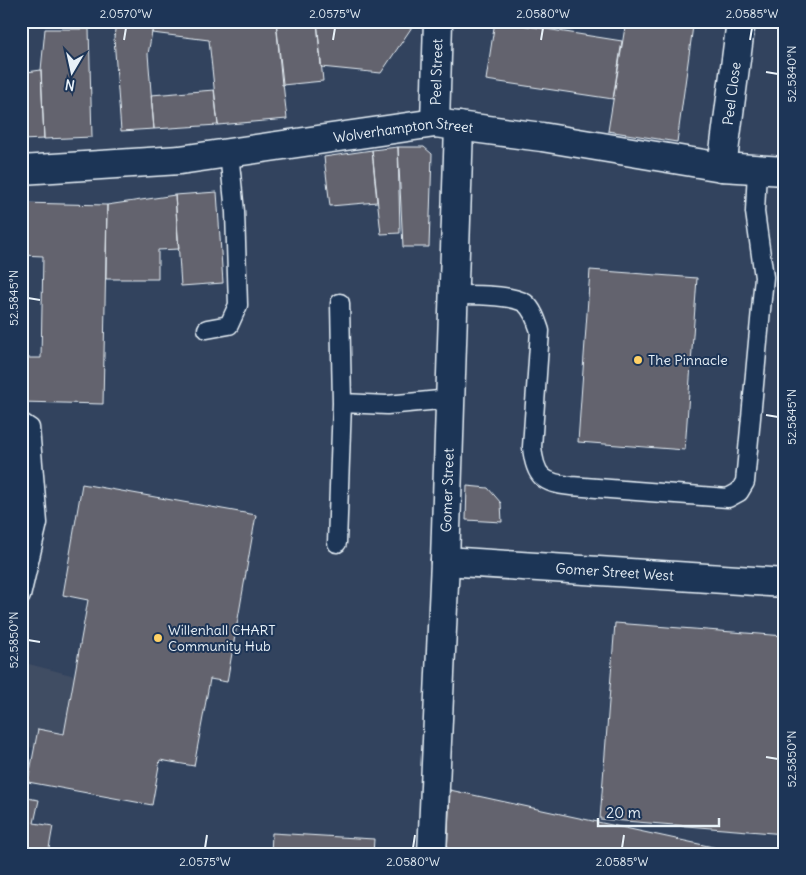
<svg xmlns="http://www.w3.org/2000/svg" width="806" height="875" viewBox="0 0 806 875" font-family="Delius,sans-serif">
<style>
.built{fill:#414d63}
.building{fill:#64646e;stroke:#e8f1f8}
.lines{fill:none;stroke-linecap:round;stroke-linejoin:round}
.service-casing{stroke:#e8f1f8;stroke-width:21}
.minor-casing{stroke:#e8f1f8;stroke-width:31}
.service{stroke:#1d3557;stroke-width:18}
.minor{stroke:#1d3557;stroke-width:28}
.ticks{fill:none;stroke:#e8f1f8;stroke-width:2}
.poi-dot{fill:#ffd166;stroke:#1d3557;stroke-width:2}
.labels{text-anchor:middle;stroke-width:4;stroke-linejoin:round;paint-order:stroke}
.street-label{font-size:14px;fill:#e8f1f8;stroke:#1d3557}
.poi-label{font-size:14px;fill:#e8f1f8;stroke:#1d3557;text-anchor:start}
.neatline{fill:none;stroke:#e8f1f8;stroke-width:2}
.ticks-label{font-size:12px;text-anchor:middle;fill:#e8f1f8}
</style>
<rect width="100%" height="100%" fill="#32435e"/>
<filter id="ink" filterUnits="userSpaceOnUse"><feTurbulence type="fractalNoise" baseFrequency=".02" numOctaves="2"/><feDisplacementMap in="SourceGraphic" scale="10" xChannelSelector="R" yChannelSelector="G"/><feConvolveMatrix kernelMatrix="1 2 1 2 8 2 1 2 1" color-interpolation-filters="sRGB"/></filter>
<g filter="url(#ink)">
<path class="built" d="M21 662 75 676 64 734 38 729 34 748 21 745Z"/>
<path class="building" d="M116 21H154L148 54 154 129 121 131 114 38Z
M154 21H276L287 119 218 125 209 40 152 33Z
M276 21H317L323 81 282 85Z
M317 21H416L381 73 321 67Z
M495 21 622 41 613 99 486 80Z
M626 21H655L693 26 677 142 608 131Z
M45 29H89L92 137 44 139 41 70Z
M21 31 25 32 27 72 41 70 44 139 21 140Z
M214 90 218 125 154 129 151 95Z
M398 147 400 233 381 234 372 150Z
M398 147H424L432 154 429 247H403Z
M372 150 377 202 330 206 324 157Z
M217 192 223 283 181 286 175 195Z
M175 195 179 249 158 250V279H106L107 205Z
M21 203 107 205 103 404 21 402V358H41L43 256 21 255Z
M590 270 697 278 685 450 578 442Z
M82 484 256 515 227 682 210 679 194 766 160 760 152 805 28 782 38 729 64 734 88 600 63 595Z
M467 486 488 488 501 503 502 522 466 520Z
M615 623 785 636V834L600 819Z
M450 790 745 854H447Z
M21 797 39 800 34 823 53 826 48 854H21Z
M272 833 374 839 373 854H271Z"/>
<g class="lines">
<defs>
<path id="service" d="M453 295C471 295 510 294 525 303 533 309 537 322 540 331L532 447C535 477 543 483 571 486L728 498 739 492 745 482 764 277 755 212 757 169
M340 303 342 403 387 405 450 399
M207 329 229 325 238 305 235 212 229 153
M21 422 30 428 38 523 21 596
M337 543 342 403"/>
<g id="minor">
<path id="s1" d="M435 123 438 21"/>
<path id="s2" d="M722 167 741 21"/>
<path id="s3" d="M21 170 180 160 435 123 542 137 722 167 785 171"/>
<path id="s4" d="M445 561 785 583"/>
<path id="s5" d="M432 854 445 561 459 126"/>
</g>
</defs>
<use href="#service" class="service-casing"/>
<use href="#minor" class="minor-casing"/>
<use href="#service" class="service"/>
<use href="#minor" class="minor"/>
</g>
</g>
<path class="ticks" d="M124 40 126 28M333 40 335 28M541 40 543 28M750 40 752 28M766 72 778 74M28 298 40 300M766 415 778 417M28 640 40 642M766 757 778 759M205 848 207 835M413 848 415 835M622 848 624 835"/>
<g class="poi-dot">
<circle cx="638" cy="360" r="5"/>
<circle cx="158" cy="638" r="5"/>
</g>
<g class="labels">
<g class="street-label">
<text dy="5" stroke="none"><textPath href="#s1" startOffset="51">Peel Street</textPath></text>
<text dy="5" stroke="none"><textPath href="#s2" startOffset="74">Peel Close</textPath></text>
<text dy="5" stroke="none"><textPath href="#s3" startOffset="385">Wolverhampton Street</textPath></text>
<text dy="5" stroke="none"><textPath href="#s5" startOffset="364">Gomer Street</textPath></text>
<text dy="5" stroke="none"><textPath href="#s4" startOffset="170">Gomer Street West</textPath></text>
</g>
<g class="poi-label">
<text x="648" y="365">The Pinnacle</text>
<text x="168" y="635">Willenhall CHART<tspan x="168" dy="16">Community Hub</tspan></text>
</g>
</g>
<rect width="806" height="875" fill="none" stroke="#1d3557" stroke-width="55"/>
<g transform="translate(72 72) rotate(189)" stroke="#1d3557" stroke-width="4" paint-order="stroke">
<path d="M0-4L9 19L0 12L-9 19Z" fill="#e8f1f8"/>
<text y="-8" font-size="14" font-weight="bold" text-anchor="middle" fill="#e8f1f8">N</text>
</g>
<path d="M598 818v8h121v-8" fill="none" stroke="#e8f1f8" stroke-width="2.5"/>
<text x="606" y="818" font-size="15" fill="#e8f1f8" stroke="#1d3557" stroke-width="4" paint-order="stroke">20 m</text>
<rect x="28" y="28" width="750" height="820" class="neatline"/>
<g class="ticks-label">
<text x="126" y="18">2.0570°W</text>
<text x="335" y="18">2.0575°W</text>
<text x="543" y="18">2.0580°W</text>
<text x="752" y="18">2.0585°W</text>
<text transform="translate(792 74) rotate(-90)" y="4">52.5840°N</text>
<text transform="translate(14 298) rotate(-90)" y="4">52.5845°N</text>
<text transform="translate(792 417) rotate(-90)" y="4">52.5845°N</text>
<text transform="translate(14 640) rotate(-90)" y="4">52.5850°N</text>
<text transform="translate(792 759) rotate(-90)" y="4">52.5850°N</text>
<text x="205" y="866">2.0575°W</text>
<text x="413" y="866">2.0580°W</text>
<text x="622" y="866">2.0585°W</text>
</g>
</svg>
